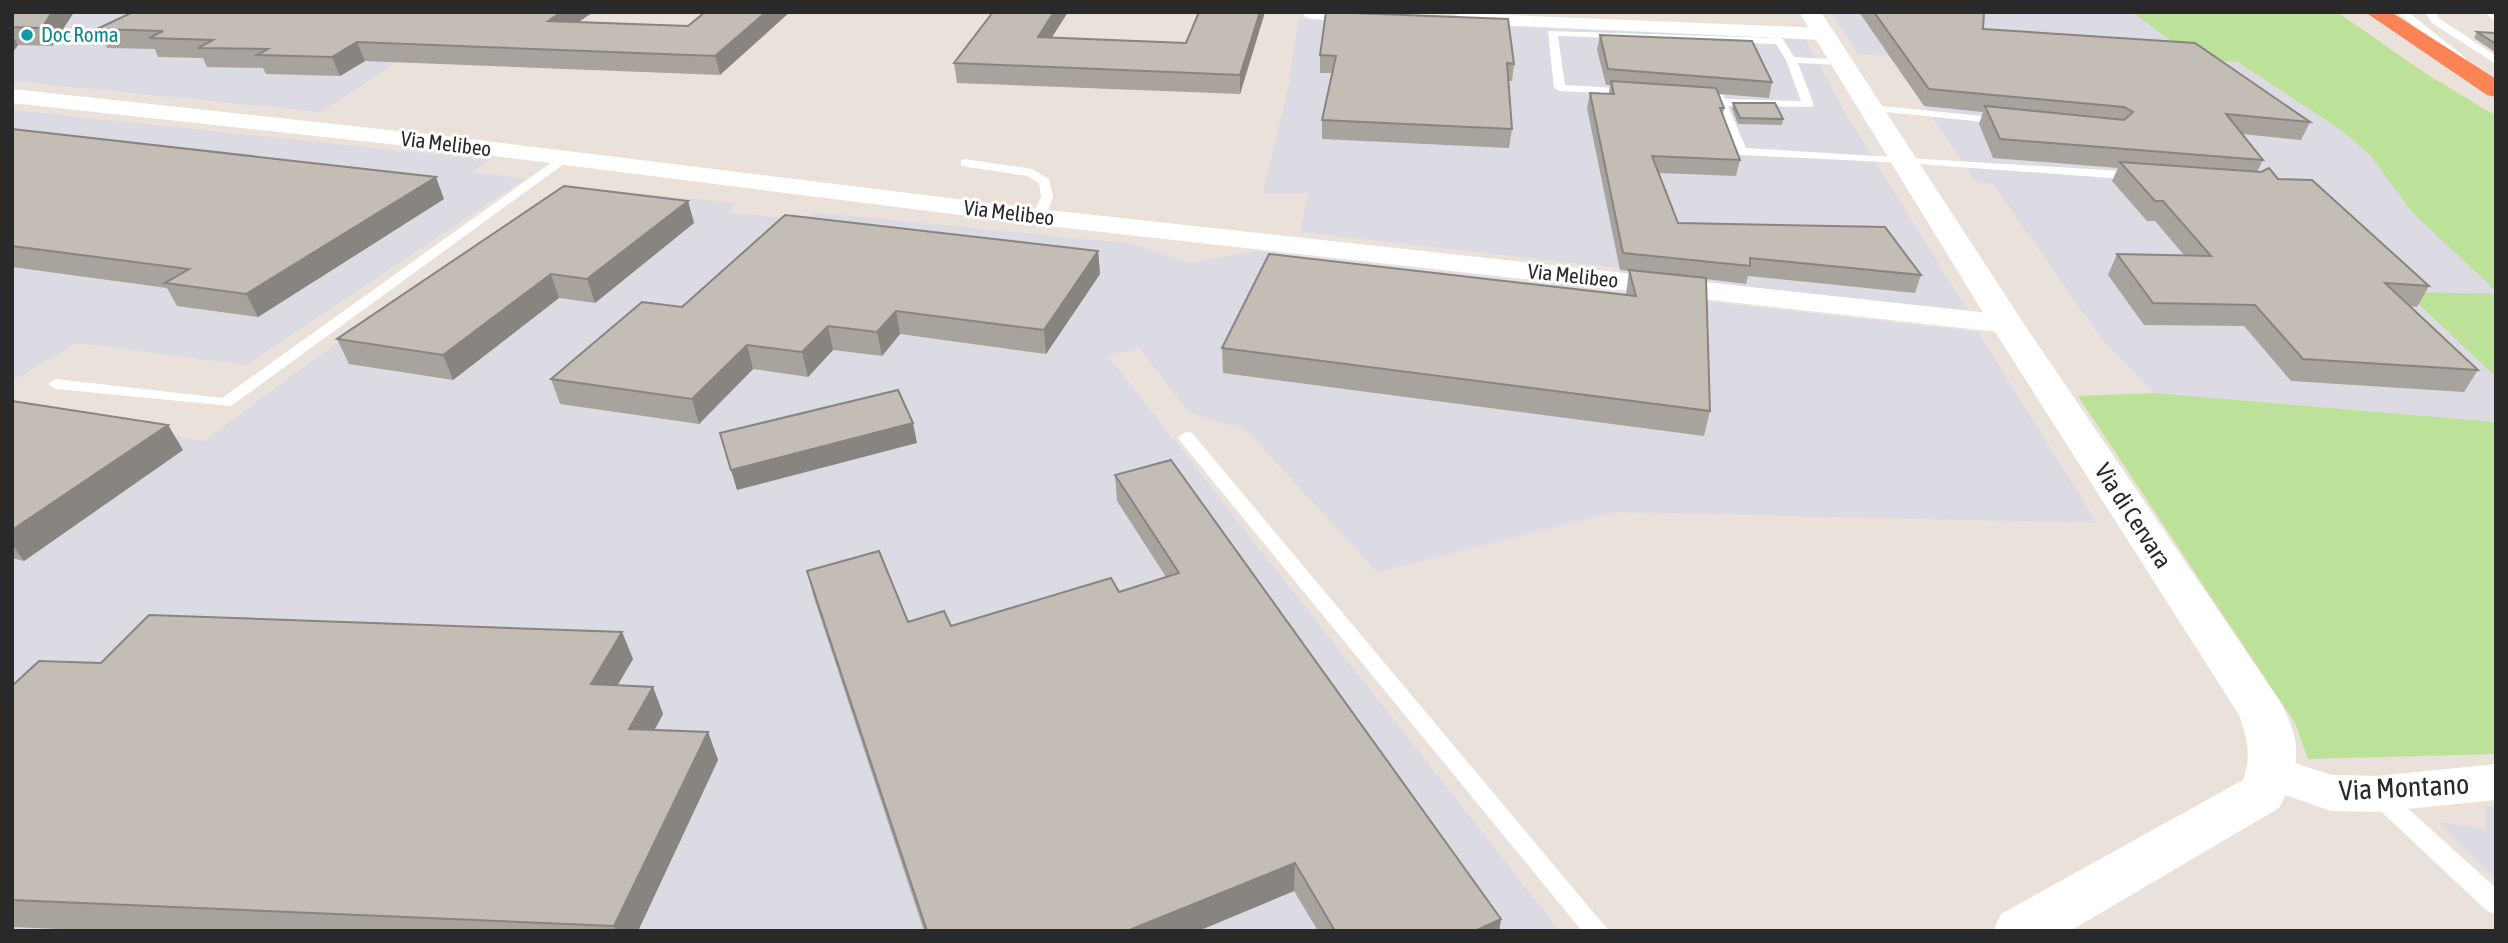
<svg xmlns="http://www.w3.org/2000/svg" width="2508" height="943" viewBox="0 0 2508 943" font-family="'Asap Condensed',sans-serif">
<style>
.industrial{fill:#dcdbe3}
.green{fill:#bce198}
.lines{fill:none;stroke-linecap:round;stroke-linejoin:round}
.lane{fill:#fff;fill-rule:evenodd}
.street{fill:#fff;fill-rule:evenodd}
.secondary{fill:#fff;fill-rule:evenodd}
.highway{fill:#fb8456;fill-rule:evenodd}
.wall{fill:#a8a39d}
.shaded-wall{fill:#88847f}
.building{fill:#c3bdb6;stroke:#88847f;stroke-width:2}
.culture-dot{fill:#0f9aa8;stroke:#fff;stroke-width:2.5}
.labels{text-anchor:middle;stroke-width:6;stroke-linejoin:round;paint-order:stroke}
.far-culture-label{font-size:21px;fill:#0d838f;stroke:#fff;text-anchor:start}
.far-street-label{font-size:21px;fill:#292929;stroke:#fff}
.street-label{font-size:24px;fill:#292929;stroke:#fff}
.near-street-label{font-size:28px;fill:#292929;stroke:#fff}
</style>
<rect width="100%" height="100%" fill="#ebe1db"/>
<path class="industrial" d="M12 12H477L320 112 12 81Z
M1830 12H2132L2195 59 2238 62 2341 130 2370 155 2413 213 2496 291V422L2154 393 2103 341 1993 184 1977 183 1890 56 1858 54Z
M1298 19 1805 38 1847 116 1970 314 1621 275 1619 268 1301 232 1308 193H1263L1289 83Z
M12 110 489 160 471 172 525 179 246 365 77 343 12 381Z
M567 186 736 203 728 212 803 220 813 212 1134 244 1188 263 1256 251 1978 332 2097 523 1616 512 1377 572 1246 430 1188 412 1139 347 1109 357 1560 931H12V410L204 441 314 359Z
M2496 806V881L2439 822 2486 829V807Z"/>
<path class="green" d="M2132 12H2337L2425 73 2496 116V291L2413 213 2370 155 2341 130 2238 62 2195 59Z
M2406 292 2496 294V378V377Z
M2154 393 2496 422V754L2308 759 2295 723 2078 396Z"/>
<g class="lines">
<path class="lane" d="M2397 12H2408L2466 58V62H2458Z
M2425 12H2435L2440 19 2496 56V64L2432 23Z
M2484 12H2495L2496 22Z
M1548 31 1779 38 1783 39 1794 57 1846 60 1847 62 1842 65 1798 63 1814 105 1812 107 1728 106 1746 148 2138 172 2144 176 2138 180 1903 163 1741 155 1735 151 1715 100 1704 96 1710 93 1723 95 1725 99 1801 101 1786 60 1776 44 1558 36 1565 85 1633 89 1639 92 1633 95 1560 91 1554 88Z
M1871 105 2003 118 2009 121 2003 124 1867 110 1865 108Z
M562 155 572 158 231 406 56 389 48 384 56 379 222 398Z
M965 159 1032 169 1049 179 1053 197 1044 220 1039 221 1032 217 1041 197 1039 184 1028 176 961 166V160Z
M1186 432 1192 433 1609 931H1582L1180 441 1178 437Z
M2377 785 2385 788 2496 888V914L2487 911 2369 800 2366 794 2369 788Z"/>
<path class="street" d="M1303 12H1380L1383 16 1373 22 1312 19 1305 17Z
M1460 13 1824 28 1834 34 1824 40 1453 23 1450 19Z
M12 89 462 138 1039 209 2007 315 2018 318 2022 324 2018 330 2007 333 1039 225 462 152 12 103Z
M2273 756 2332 775 2377 776 2496 764V800L2377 812 2331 811 2257 785 2250 773 2257 761Z"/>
<path class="secondary" d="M1799 12H1821L2024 324 2279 700C2303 742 2301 766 2279 808L2070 931H1993L2001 914 2243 780C2252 757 2247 738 2239 715L1990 324Z"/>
<path class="highway" d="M2365 12H2391L2496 79V97L2487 95Z"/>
</g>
<path class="wall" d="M12 12H74L52 46 18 45 12 53Z
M133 12H593L579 22 688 26 705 12 720 75 365 61 340 76 266 74 263 68 207 67 203 58 158 57 155 49 107 48 97 29Z
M993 12H1068L1051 38 1186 43 1265 12 1240 94 957 83 954 63Z
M1859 12H1984L1983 29 2310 122 2301 140 2242 134 2263 160 2257 172 2278 179 2429 286 2417 307 2410 306 2478 370 2464 392 2291 381 2244 326 2144 325 2108 275 2117 254 2184 255 2155 221H2147L2112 181 2118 168 1993 158 1979 124 1983 112 1924 106Z
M2477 32 2496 33V53L2474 38Z
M1600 35 1772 82 1769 98 1719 94 1724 108 1723 115 1740 160 1736 176 1658 173 1678 223 1921 275 1915 293 1748 276 1746 284 1706 279 1710 411 1704 436 1223 373 1222 348 1626 295 1629 271 1620 270 1587 108 1590 93H1609L1610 85H1606L1597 50Z
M1320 55 1514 64 1512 81H1509L1512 129 1509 148 1322 139V120L1332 73H1320Z
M1733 103 1783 119 1782 125 1738 124 1732 109Z
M12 129 444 199 258 317 177 306 167 288 12 267Z
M688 201 694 223 595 303 559 298 453 380 349 364 337 339Z
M1098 251 1100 274 1046 354 900 334 882 356 833 350 808 377 753 369 699 424 560 404 551 379 682 307Z
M12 401 168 425 183 450 24 561 12 558Z
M1115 475 1501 919 1499 931H1318L1294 891 1198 931H924L814 598 807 571 908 622 951 626 1119 592 1166 577 1117 501Z
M622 632 633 659 617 685 653 687 663 714 654 730 708 732 718 760 638 931H104L12 927V686L101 663Z"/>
<path class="shaded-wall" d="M52 12H74L52 46 42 28Z
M561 12H593L554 39 548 21Z
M766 12H790L720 75 715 56Z
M1054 12H1068L1040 56 1038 37Z
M1260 12H1265L1240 94V75Z
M12 35 18 45 12 53Z
M357 42 365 61 340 76 332 57Z
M436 177 444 199 258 317 246 294Z
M688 201 694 223 595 303 587 279Z
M1098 251 1100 274 1046 354 1044 330Z
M551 274 559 298 453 380 443 355Z
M896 311 900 334 882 356 877 332Z
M828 326 833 350 808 377 802 352Z
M747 345 753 369 699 424 692 399Z
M913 423 917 443 737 490 731 470Z
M168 425 183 450 24 561 12 544V530Z
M622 632 633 659 602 712 591 684Z
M653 687 663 714 640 757 629 729Z
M708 732 718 760 638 931H616L614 926Z
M1295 863 1294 891 1198 931H1127Z
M1501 919 1499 931H1475Z"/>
<path class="building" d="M12 12H52L42 28 12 27Z
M133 12H561L548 21 688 26 705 12H766L715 56 357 42 332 57 257 55 268 49 198 48 213 40 149 38 163 31 97 29Z
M993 12H1054L1038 37 1186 43 1199 12H1260L1240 75 954 63Z
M1326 12 1508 19 1514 64 1507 63 1512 129 1322 120 1336 56 1320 55Z
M1874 12H1984L1983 29 2195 43 2310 122 2226 114 2263 160 2000 139 1985 106 2124 120 2133 112 2124 107 1929 89Z
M2477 32 2496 33V44Z
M1600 35 1752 41 1772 82 1608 69Z
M1611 81 1716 88 1724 108H1720L1740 160 1652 156 1678 223 1885 227 1921 275 1750 258V266L1623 253 1590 93 1614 94Z
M1733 103H1775L1783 119 1740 118Z
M12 129 436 177 246 294 165 283 189 269 12 246Z
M2120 162 2261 172 2269 168 2278 179 2312 180 2429 286 2385 283 2478 370 2303 359 2255 305 2153 303 2117 254 2211 256 2163 201H2155Z
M564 186 688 201 587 279 551 274 443 355 337 339Z
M785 215 1098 251 1044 330 896 311 877 332 828 326 802 352 747 345 692 399 551 379 642 302 682 307Z
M1269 254 1636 296 1629 270 1706 278 1710 411 1222 348Z
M898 390 913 423 731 470 720 433Z
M12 401 168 425 12 530Z
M1171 460 1501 919 1475 931H1335L1295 863 1127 931H927L807 571 879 551 908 622 944 611 951 626 1111 578 1119 592 1179 573 1115 475Z
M149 615 622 632 591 684 653 687 629 729 708 732 614 926 12 900V686L39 661 101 663Z"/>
<circle class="culture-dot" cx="27" cy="35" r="7"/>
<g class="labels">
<g class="far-culture-label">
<text x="41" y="42">Doc Roma</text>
</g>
<g class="far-street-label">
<text transform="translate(446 144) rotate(7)" y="7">Via Melibeo</text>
<text transform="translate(1009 213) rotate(7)" y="7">Via Melibeo</text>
<text transform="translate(1573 276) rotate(6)" y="7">Via Melibeo</text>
</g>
<g class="street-label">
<text transform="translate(2133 516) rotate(57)" y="8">Via di Cervara</text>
</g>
<g class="near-street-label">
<text transform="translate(2404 787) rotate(-3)" y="10">Via Montano</text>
</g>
</g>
<rect width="2508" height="943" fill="none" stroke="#292929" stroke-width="28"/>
</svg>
